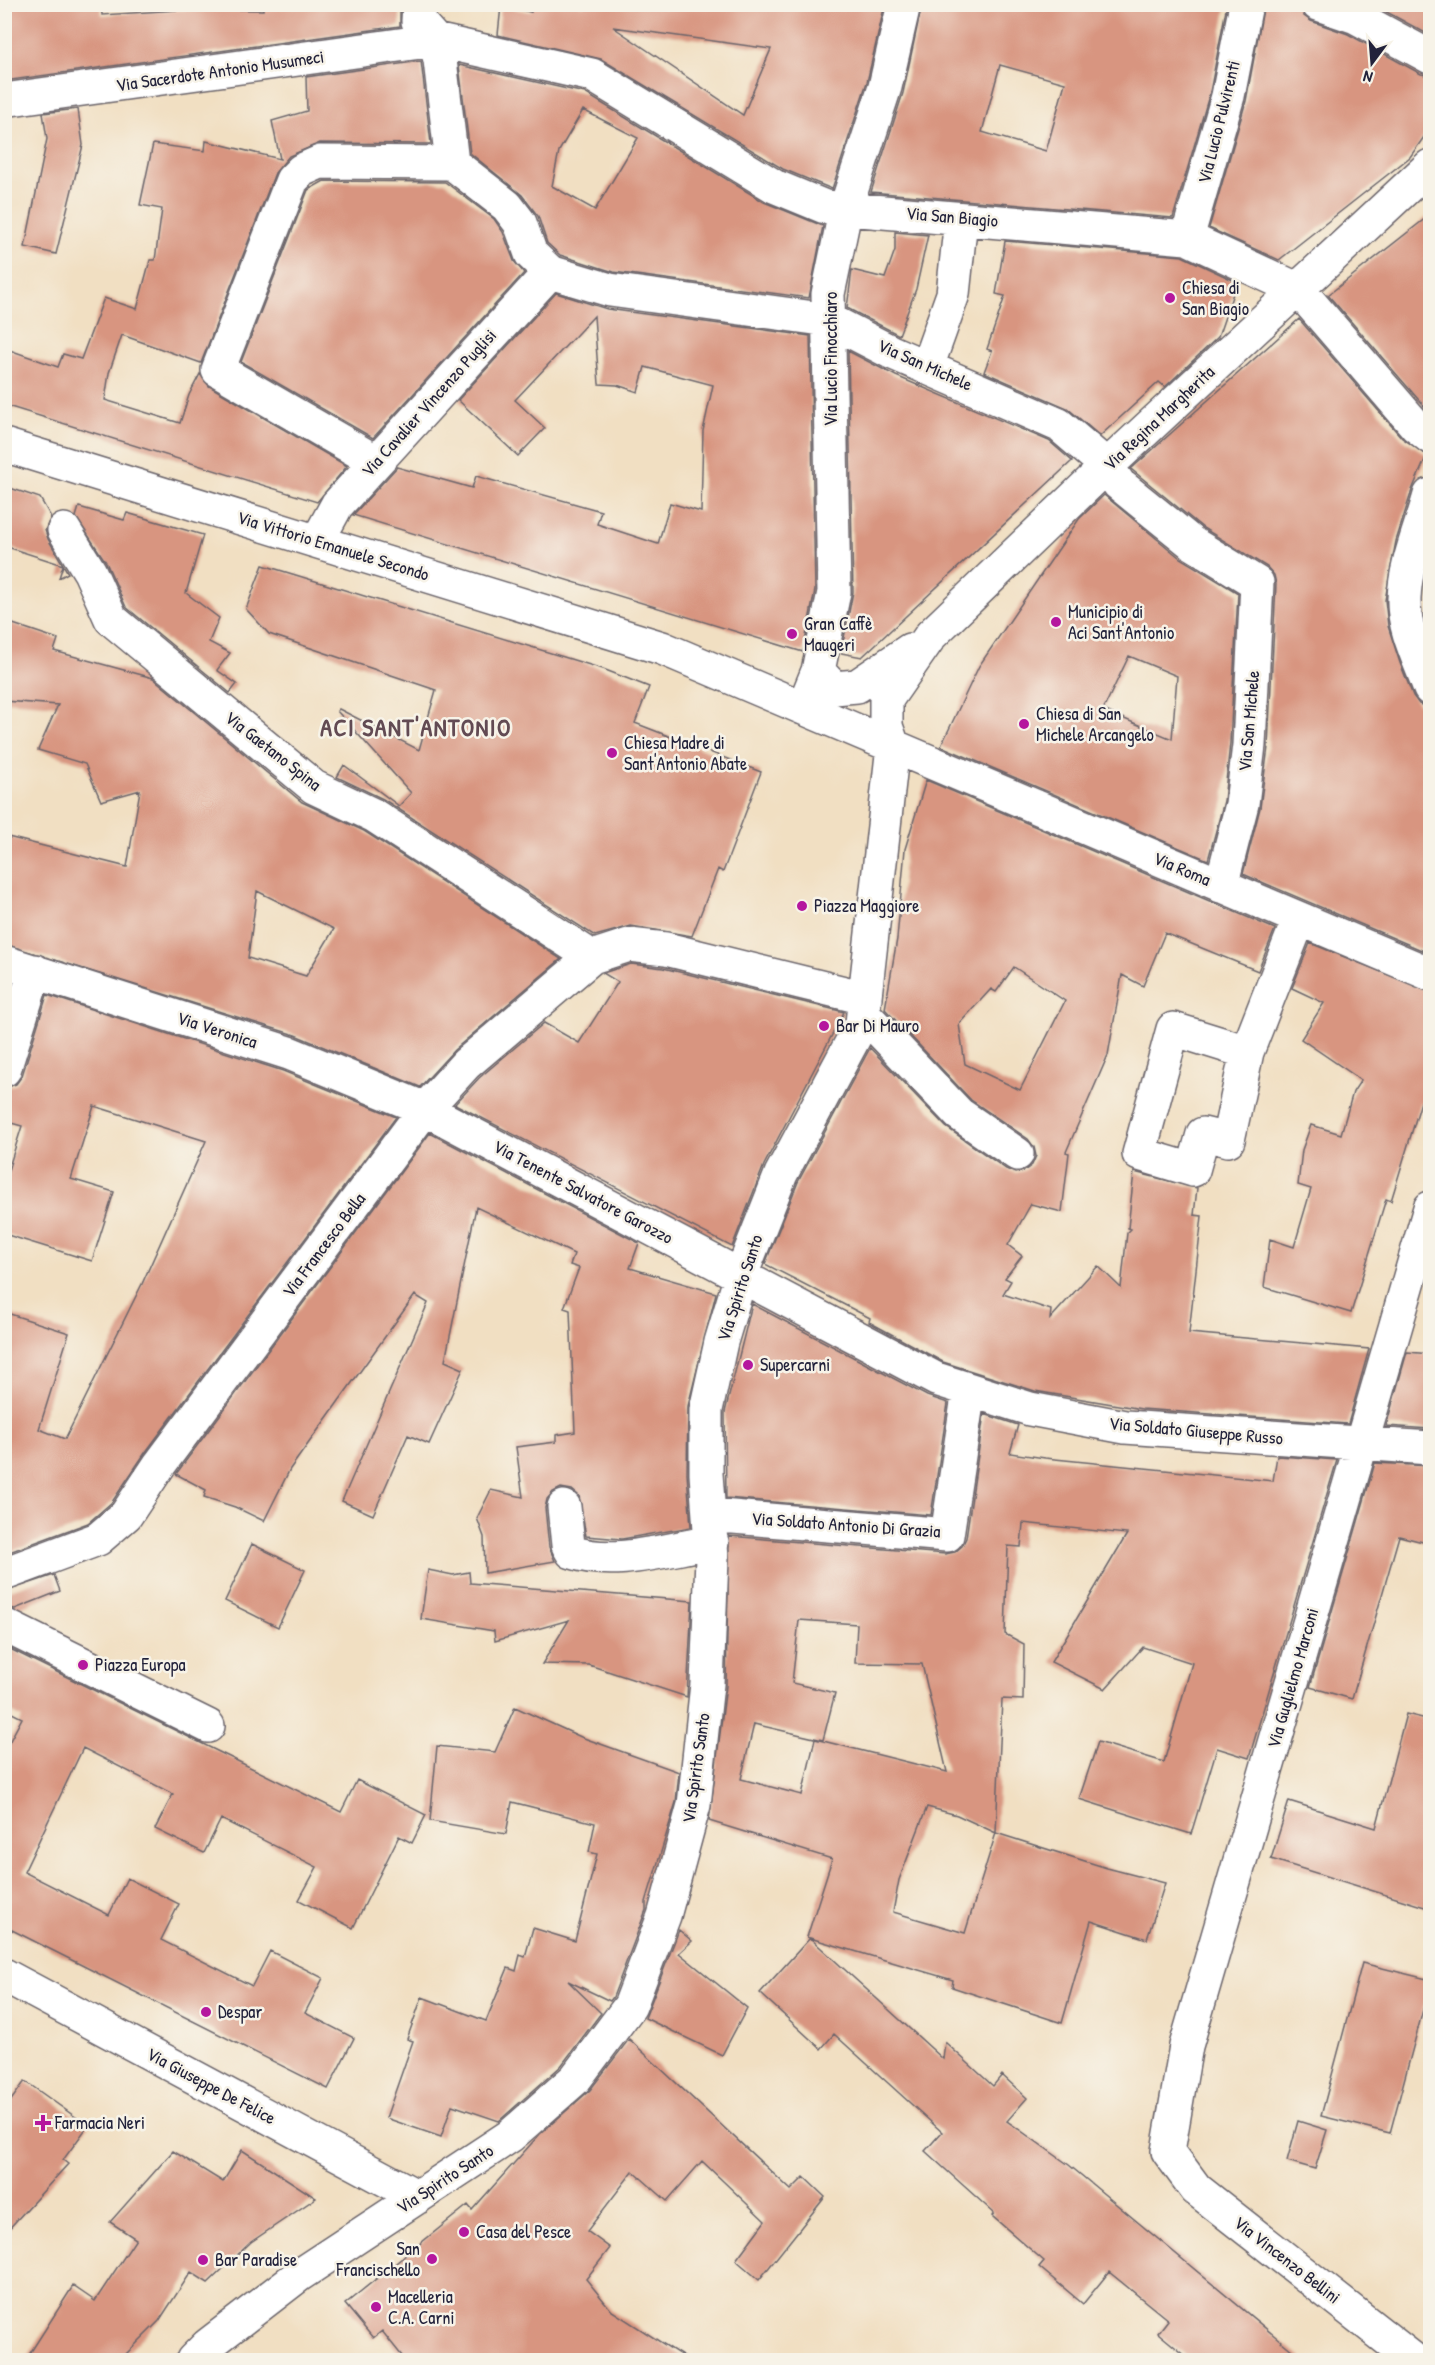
<svg xmlns="http://www.w3.org/2000/svg" width="1435" height="2365" viewBox="0 0 1435 2365" font-family="'Patrick Hand',sans-serif">
<style>
.building{fill:#d89580;fill-rule:evenodd}
.lines{fill:none;stroke-linecap:round;stroke-linejoin:round}
.minor-casing{stroke:#6a646a;stroke-width:36}
.minor{stroke:#fff;stroke-width:33}
.poi-dot{fill:#b5179e;stroke:#f7f3e8;stroke-width:2}
.labels{text-anchor:middle;stroke-width:5;stroke-linejoin:round;paint-order:stroke}
.street-label{font-size:18px;fill:#22223b;stroke:#f7f3e8}
.poi-label{font-size:18px;fill:#22223b;stroke:#f7f3e8;text-anchor:start}
.district-label{font-size:24px;font-weight:bold;letter-spacing:1.5px;fill:#624a53;stroke:#f7f3e8}
</style>
<rect width="100%" height="100%" fill="#f7f3e8"/>
<filter id="ink" filterUnits="userSpaceOnUse"><feTurbulence type="fractalNoise" baseFrequency=".0167" numOctaves="2"/><feDisplacementMap in="SourceGraphic" scale="12" xChannelSelector="R" yChannelSelector="G"/><feConvolveMatrix kernelMatrix="1 2 1 2 8 2 1 2 1" color-interpolation-filters="sRGB"/></filter>
<filter id="wash" filterUnits="userSpaceOnUse"><feTurbulence type="fractalNoise" baseFrequency=".008" numOctaves="4" result="noise"/><feDisplacementMap in="SourceGraphic" scale="24" xChannelSelector="R" yChannelSelector="G"/><feGaussianBlur stdDeviation="1.35" result="paint"/><feColorMatrix in="noise" values="0 0 0 0 0 0 0 0 0 0 0 0 0 0 0 0 0 1.4 0 .05"/><feComposite in="paint" operator="in"/></filter>
<g filter="url(#wash)">
<rect width="100%" height="100%" fill="#f1dfc2"/>
<g id="blocks">
<path class="building" d="M4 4H101L102 15 193 9 263 10V4H400V26L4 81Z
M533 4H579L583 7V4H885L867 82 832 189 783 169 601 59 498 35 501 6 531 12ZM613 27 771 49 743 115Z
M922 4H1227L1210 92 1173 218 871 192 903 93ZM1000 65 1065 83 1046 151 982 132Z
M1264 4H1300L1304 16 1311 21 1348 34 1421 74 1431 76V127L1410 157 1279 260 1209 228 1246 101Z
M1372 4H1431V36Z
M421 61 431 144 320 143 289 156 275 173 201 363 122 335 109 373 105 400 180 423 189 395 200 374 209 386 347 466 317 502 4 405V348L58 367 63 354 81 359 104 298 137 309 150 260H155L162 209 140 205 153 144 205 151 206 141 280 159 272 121 307 111 306 77Z
M459 65 585 93 764 202 823 226 809 298 614 272 560 255 547 243 538 216 522 195 470 153ZM583 110 638 138 595 210 552 186 559 151Z
M78 109 83 145 56 254 25 247 47 139 43 113Z
M324 181 445 182 494 219 503 232 514 261 524 273 373 438 241 362 308 190Z
M1431 214V414L1328 295Z
M895 232 928 235 916 289 899 335 847 308 852 270 885 278 895 250Z
M1005 241 1182 256 1237 282 1218 337 1165 387 1159 382 1100 436 1067 408 984 372 992 351 987 349 1005 296 996 294Z
M556 293 607 309 810 336 815 590 803 652 353 515 397 467 472 488 476 476 601 511 597 524 658 544 670 503 701 512 703 431 713 385 645 367 638 392 617 385 599 384 594 316 515 400 545 428 518 456 458 400Z
M1299 319 1402 438 1427 455 1412 490 1396 541 1385 600 1388 626 1400 663 1413 696 1419 704 1427 707 1431 716V954L1243 874 1260 808 1268 747 1276 584 1274 575 1267 567 1203 528 1131 469Z
M848 351 896 376 1049 441 1072 461 862 657 841 653 853 592Z
M4 486 40 498 51 517 45 530 48 539 68 573 59 578 63 565 4 546Z
M1104 495 1180 558 1238 593 1230 743 1224 801 1208 860 941 746 979 666 1079 519ZM1129 656 1177 676 1172 739 1103 710Z
M79 507 124 520 127 513 203 535 186 593 219 618 209 642 230 653 217 670 237 684 230 693 126 607 106 562 76 517Z
M263 565 603 669 649 687 635 723 761 772 723 872 718 869 692 936 631 926 595 936 383 799 337 777 344 765 399 806 411 793 337 711 339 709 419 750 436 690 269 634 246 609Z
M4 621 58 639 54 651 153 678 302 802 364 831 561 959 454 1050 420 1087 295 1035 4 944V836L127 867 140 790 101 801 85 764 38 750 58 705 4 701ZM257 891 334 929 306 976 248 958Z
M926 780 1275 929 1258 971 1165 933 1143 986 1122 975 1108 1055 1066 1152 1069 1153 1062 1212 1031 1204 1008 1245 1022 1256 1005 1278 1011 1281 1003 1294 1051 1310 1050 1319 1098 1266 1121 1288 1127 1233 1131 1229 1128 1228 1134 1172 1197 1188 1194 1215 1202 1216 1189 1333 1369 1349 1348 1424 1142 1409 1035 1391 943 1362 869 1322 870 1318 765 1264 798 1182 870 1048 946 1127 1006 1169 1015 1173 1024 1171 1032 1165 1036 1156 1034 1147 1028 1139 971 1100 885 1009 897 939 905 849ZM1014 967 1065 1001 1020 1090 965 1064 959 1024 991 989 996 992Z
M1310 943 1431 992V1108L1421 1102 1391 1201 1386 1199 1351 1313 1264 1287 1270 1239 1294 1247 1311 1189 1298 1185 1302 1150 1311 1125 1341 1134 1353 1092 1361 1080 1301 1039 1324 1003 1292 988Z
M631 964 663 968 844 1012 764 1165 732 1247 455 1104 479 1078 544 1023 579 1043 618 982 603 973Z
M4 982 11 984 4 1006Z
M47 995 283 1071 396 1117 145 1453 112 1502 88 1523 4 1554V1312L69 1333 39 1429 65 1439 142 1284 206 1141 94 1106 71 1179 114 1192 92 1261 4 1234V1183L22 1126 4 1121V1088L16 1084 22 1076Z
M430 1133 639 1243 630 1268 716 1293 688 1406 687 1474 691 1527 622 1539 586 1536 579 1496 572 1490 561 1488 553 1492 547 1499 545 1508 549 1547 555 1561 485 1573 484 1537 477 1518 491 1490 523 1497 516 1447 556 1442V1435L575 1432 570 1310 564 1308 579 1268 570 1265 574 1254 476 1207 445 1361 463 1369 429 1444 408 1435 373 1515 342 1501 428 1303 415 1295 290 1469 264 1521 235 1507 204 1497 206 1490 176 1474Z
M752 1304 927 1396 948 1403 931 1515 726 1498 725 1412Z
M1407 1352 1431 1354V1429L1386 1426Z
M984 1414 1018 1425 1010 1453 1045 1458 1273 1481 1277 1456 1337 1460 1249 1758 1217 1748 1191 1834 1079 1799 1098 1742 1164 1762 1192 1663 1143 1647 1105 1689 1051 1662 1127 1534 1023 1523 1021 1547 1008 1546 1005 1634 1024 1644 1023 1700 1002 1699 996 1833 1107 1868 1165 1883 1147 1939 1091 1921 1062 2023 952 1987 953 1980 810 1938 943 2059 945 2042 993 2086 1002 2075 1027 2098 1007 2121 1069 2165 1305 2361H1192L1158 2333 1168 2320 1109 2272 1083 2304 1039 2267 1044 2261 992 2216 994 2213 925 2151 942 2132 834 2034 821 2049 760 1993 810 1938 807 1937 832 1859 709 1821 726 1686 729 1536 945 1554 955 1552 962 1546 966 1538ZM799 1620 857 1624 855 1663 922 1664 947 1772 815 1739 802 1795 741 1779 754 1724 823 1740 835 1693 792 1683ZM927 1807 957 1815 996 1833 965 1933 893 1912 899 1880Z
M1375 1463 1431 1466V1544L1399 1536 1352 1699 1310 1687Z
M252 1544 305 1570 278 1627 225 1601Z
M428 1570 453 1575 469 1572 470 1583 692 1601 687 1697 589 1665 542 1664 569 1620 495 1641 494 1631 421 1619Z
M54 1575 60 1591 15 1609 4 1607V1592Z
M4 1646 341 1812 357 1780 426 1815 412 1843 399 1836 353 1928 299 1900 317 1867 221 1819 204 1853 155 1829 173 1794 83 1748 24 1872 109 1915 127 1878 179 1904 161 1940 252 1986 270 1951 323 1978 305 2013 354 2038 328 2089 4 1926V1752L22 1718 4 1709Z
M515 1707 581 1737 679 1772 676 1802 646 1902V1910L613 1997 610 2001 568 1981 601 2013 561 2066 499 2121 452 2105 441 2137 386 2118 413 2041 407 2039 422 1997 486 2021 508 1968 516 1971 520 1955 525 1957 533 1928 575 1941 597 1854 589 1852 595 1823 512 1802 506 1834 430 1821 437 1746 495 1752Z
M1406 1714 1431 1720V1909L1271 1859 1289 1801 1376 1828Z
M679 1930 692 1941 679 1953 747 2008 722 2055 645 2018Z
M1362 1963 1431 1980 1390 2133 1321 2116Z
M629 2039 791 2190 804 2177 825 2197 759 2280 736 2260 765 2221 702 2161 667 2201 633 2171 587 2231 610 2248 586 2279 612 2311 690 2361H406L382 2331 373 2338 345 2304 468 2205 472 2210 540 2134 590 2090Z
M25 2081 88 2126 63 2160 68 2164 4 2234V2110Z
M1298 2121 1327 2130 1315 2169 1287 2161Z
M242 2150 316 2198 251 2242 208 2283 191 2272 159 2321 119 2361H25L73 2286 95 2301 136 2239 110 2222 173 2151 223 2182Z"/>
</g>
</g>
<g filter="url(#ink)">
<use href="#blocks" fill-opacity="0" stroke="#6a646a" stroke-width="1.5"/>
<g class="lines">
<defs>
<path id="minor" d="M419 4 418 21 435 40 440 60 452 163 507 206 520 223 531 254 550 272 610 290 829 320 891 352 1059 425 1107 466 1119 484 1192 543 1257 583 1249 745 1242 804 1221 886
M1318 4 1356 17 1430 57
M4 100 435 40 592 75 774 186 825 207 1187 238 1299 290 1416 426 1430 437
M1187 238 1228 96 1246 4
M927 367 953 294 961 219
M4 445 662 648 1430 974
M375 461 218 370 292 180 302 170 320 162 452 163
M1430 495C1421 528 1405 564 1404 599 1403 629 1420 661 1430 689
M64 530 90 572 111 619 314 787 373 815 592 957
M318 540 337 505 550 272
M818 671 834 688 857 686 910 650
M803 708 818 671 834 592 828 294 846 207 885 87 904 4
M4 962 289 1053 425 1109 936 1379 1030 1409 1125 1427 1430 1448
M863 1013 959 1114 1017 1154
M1247 1052 1228 1140 1203 1134 1193 1170 1139 1154 1173 1029 1247 1052 1299 919
M4 1070 35 971
M564 1507 568 1545 572 1552C616 1567 667 1549 712 1542
M709 1515 947 1535 969 1390
M4 1574 98 1539 126 1515 160 1464 425 1109 466 1064 592 957 629 945 666 949 865 998
M4 1625 208 1726
M4 1975 418 2197
M193 2360 208 2345 299 2275 510 2136 575 2079 630 2006 664 1916 694 1805 707 1684 712 1558 706 1474V1410L721 1342 741 1275 781 1174 862 1023 893 746 886 726V700L931 635 1107 466 1430 166
M1414 2360 1196 2189 1168 2151 1186 2046 1430 1208"/>
</defs>
<use href="#minor" class="minor-casing"/>
<use href="#minor" class="minor"/>
</g>
</g>
<g class="poi-dot">
<circle cx="1170" cy="298" r="6"/>
<circle cx="1056" cy="622" r="6"/>
<circle cx="792" cy="634" r="6"/>
<circle cx="1024" cy="724" r="6"/>
<circle cx="612" cy="753" r="6"/>
<circle cx="802" cy="906" r="6"/>
<circle cx="824" cy="1026" r="6"/>
<circle cx="748" cy="1365" r="6"/>
<circle cx="83" cy="1665" r="6"/>
<circle cx="206" cy="2012" r="6"/>
<path d="M40 2114h6v6h6v6h-6v6h-6v-6h-6v-6h6z"/>
<circle cx="464" cy="2232" r="6"/>
<circle cx="432" cy="2259" r="6"/>
<circle cx="203" cy="2260" r="6"/>
<circle cx="376" cy="2307" r="6"/>
</g>
<g class="labels">
<g class="street-label">
<text transform="translate(220 71) rotate(-8)" y="6">Via Sacerdote Antonio Musumeci</text>
<text transform="translate(1219 122) rotate(-76)" y="6">Via Lucio Pulvirenti</text>
<text transform="translate(952 217) rotate(5)" y="6">Via San Biagio</text>
<text transform="translate(831 359) rotate(-90)" y="6">Via Lucio Finocchiaro</text>
<text transform="translate(925 365) rotate(24)" y="6">Via San Michele</text>
<text transform="translate(429 403) rotate(-48)" y="6">Via Cavalier Vincenzo Puglisi</text>
<text transform="translate(1159 418) rotate(-43)" y="6">Via Regina Margherita</text>
<text transform="translate(333 546) rotate(17)" y="6">Via Vittorio Emanuele Secondo</text>
<text transform="translate(1249 721) rotate(-85)" y="6">Via San Michele</text>
<text transform="translate(273 751) rotate(38)" y="6">Via Gaetano Spina</text>
<text transform="translate(1182 869) rotate(23)" y="6">Via Roma</text>
<text transform="translate(217 1030) rotate(18)" y="6">Via Veronica</text>
<text transform="translate(583 1192) rotate(28)" y="6">Via Tenente Salvatore Garozzo</text>
<text transform="translate(324 1245) rotate(-53)" y="6">Via Francesco Bella</text>
<text transform="translate(740 1288) rotate(-72)" y="6">Via Spirito Santo</text>
<text transform="translate(1196 1431) rotate(5)" y="6">Via Soldato Giuseppe Russo</text>
<text transform="translate(846 1525) rotate(4)" y="6">Via Soldato Antonio Di Grazia</text>
<text transform="translate(1293 1678) rotate(-74)" y="6">Via Guglielmo Marconi</text>
<text transform="translate(696 1768) rotate(-82)" y="6">Via Spirito Santo</text>
<text transform="translate(211 2086) rotate(28)" y="6">Via Giuseppe De Felice</text>
<text transform="translate(445 2179) rotate(-33)" y="6">Via Spirito Santo</text>
<text transform="translate(1287 2260) rotate(38)" y="6">Via Vincenzo Bellini</text>
</g>
<g class="poi-label">
<text x="1182" y="294">Chiesa di<tspan x="1182" dy="21">San Biagio</tspan></text>
<text x="1068" y="618">Municipio di<tspan x="1068" dy="21">Aci Sant'Antonio</tspan></text>
<text x="804" y="630">Gran Caffè<tspan x="804" dy="21">Maugeri</tspan></text>
<text x="1036" y="720">Chiesa di San<tspan x="1036" dy="21">Michele Arcangelo</tspan></text>
<text x="624" y="749">Chiesa Madre di<tspan x="624" dy="21">Sant'Antonio Abate</tspan></text>
<text x="814" y="912">Piazza Maggiore</text>
<text x="836" y="1032">Bar Di Mauro</text>
<text x="760" y="1371">Supercarni</text>
<text x="95" y="1671">Piazza Europa</text>
<text x="218" y="2018">Despar</text>
<text x="55" y="2129">Farmacia Neri</text>
<text x="476" y="2238">Casa del Pesce</text>
<text x="420" y="2255" text-anchor="end">San<tspan x="420" dy="21">Francischello</tspan></text>
<text x="215" y="2266">Bar Paradise</text>
<text x="388" y="2303">Macelleria<tspan x="388" dy="21">C.A. Carni</tspan></text>
</g>
<g class="district-label">
<text x="416" y="736">ACI SANT'ANTONIO</text>
</g>
</g>
<rect width="1435" height="2365" fill="none" stroke="#f7f3e8" stroke-width="24"/>
<g transform="translate(1372 63) rotate(196)" stroke="#f7f3e8" stroke-width="4.5" paint-order="stroke">
<path d="M0-4.5L10 22L0 15L-10 22Z" fill="#22223b"/>
<text y="-9" font-size="16" font-weight="bold" text-anchor="middle" fill="#22223b">N</text>
</g>
</svg>
